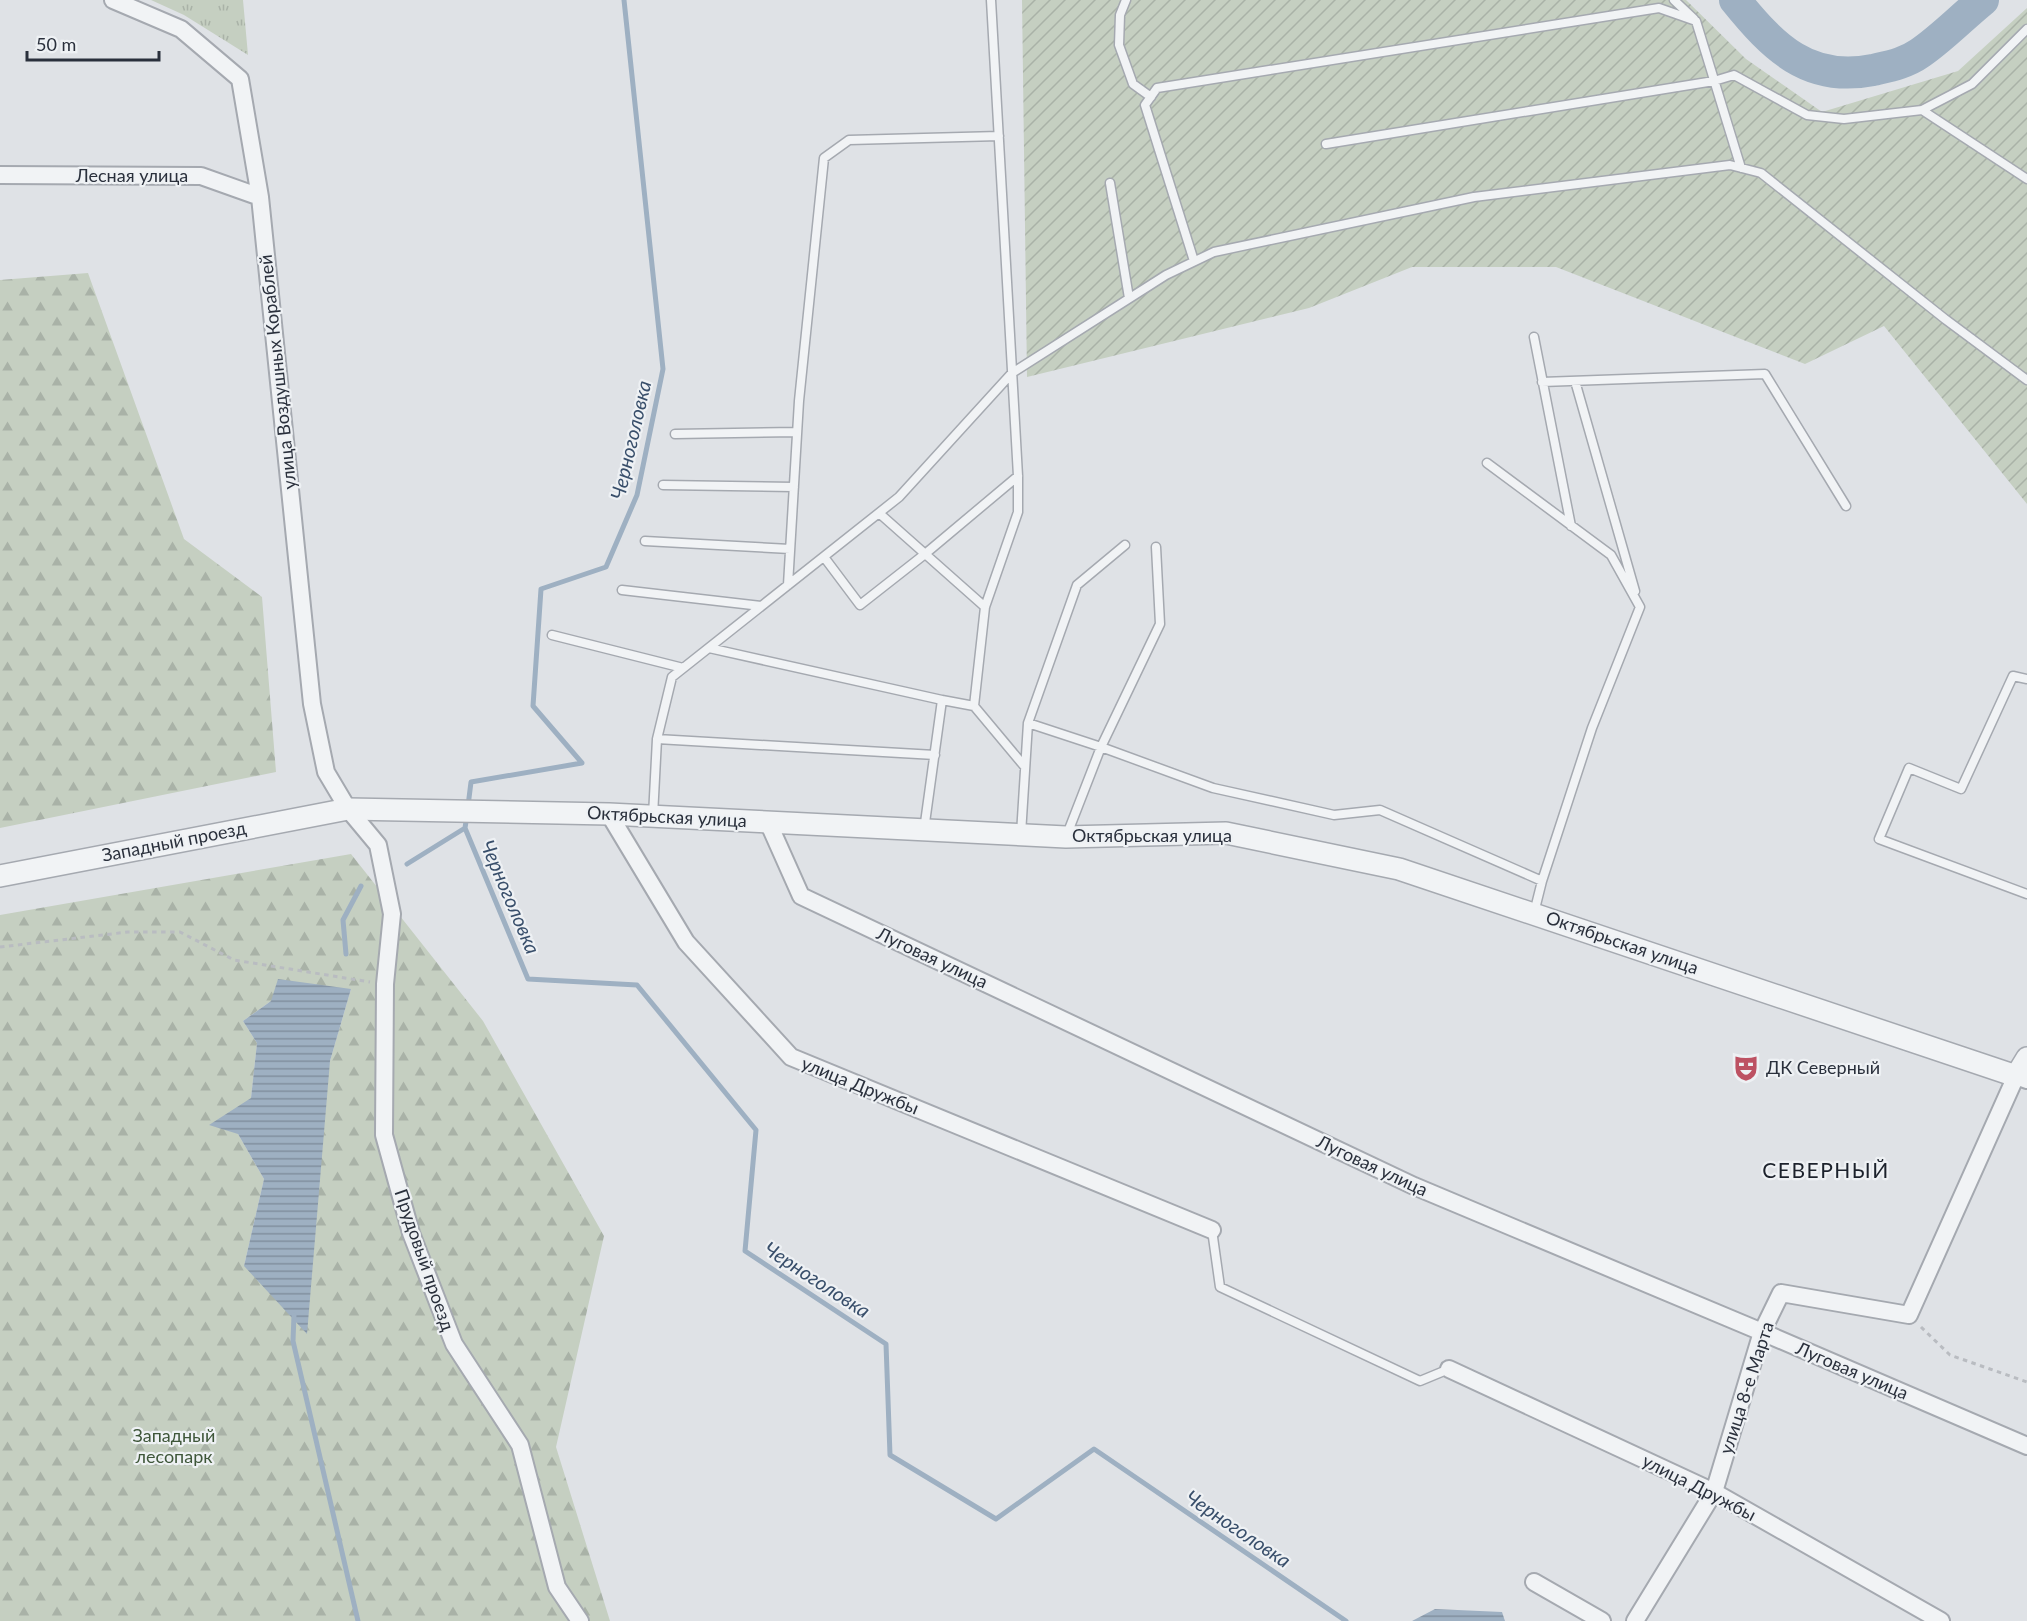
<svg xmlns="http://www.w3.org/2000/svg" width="2027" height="1621" viewBox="0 0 2027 1621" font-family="Lato,sans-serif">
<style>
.grass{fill:url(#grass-tufts)}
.forest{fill:url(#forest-firs);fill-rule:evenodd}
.garden{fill:url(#garden-furrows)}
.water{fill:url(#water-rules)}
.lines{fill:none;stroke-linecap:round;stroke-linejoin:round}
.stream{stroke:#9eb0c2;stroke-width:5}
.river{stroke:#9eb0c2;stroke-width:32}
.service-casing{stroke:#a5a9b0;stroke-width:11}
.minor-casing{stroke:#a5a9b0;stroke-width:20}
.tertiary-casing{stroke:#a5a9b0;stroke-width:24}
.path{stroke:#b9bcc1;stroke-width:3;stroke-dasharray:4.5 4.5;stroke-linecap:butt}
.service{stroke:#f1f3f5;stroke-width:8}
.minor{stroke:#f1f3f5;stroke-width:16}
.tertiary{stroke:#f1f3f5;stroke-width:21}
.labels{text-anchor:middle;stroke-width:4.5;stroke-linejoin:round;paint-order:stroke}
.street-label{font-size:18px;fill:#2a303c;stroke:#eef1f4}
.poi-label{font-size:18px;fill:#2a303c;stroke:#eef1f4;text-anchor:start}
.park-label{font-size:18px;fill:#3e5639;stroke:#eef1f4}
.water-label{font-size:20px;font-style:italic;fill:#394f6b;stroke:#eef1f4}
.quarter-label{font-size:21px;letter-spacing:1.5px;fill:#1c222c;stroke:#eef1f4}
</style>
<defs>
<pattern id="grass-tufts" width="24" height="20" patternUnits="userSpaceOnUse" patternTransform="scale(1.5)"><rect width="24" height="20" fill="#c5cfc1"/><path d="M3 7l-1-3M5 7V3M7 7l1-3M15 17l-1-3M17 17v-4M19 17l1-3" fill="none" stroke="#a9b2a7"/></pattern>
<pattern id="forest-firs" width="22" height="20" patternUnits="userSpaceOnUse" patternTransform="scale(1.5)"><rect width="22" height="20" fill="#c5cfc1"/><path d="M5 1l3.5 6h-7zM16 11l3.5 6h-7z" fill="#a9b2a7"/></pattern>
<pattern id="garden-furrows" width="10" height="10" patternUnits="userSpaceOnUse" patternTransform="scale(1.5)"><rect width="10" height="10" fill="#c5cfc1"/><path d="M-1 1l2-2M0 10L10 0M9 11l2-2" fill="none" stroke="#a9b2a7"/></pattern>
<pattern id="water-rules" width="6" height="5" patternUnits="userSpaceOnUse" patternTransform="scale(1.5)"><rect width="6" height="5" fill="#9eb0c2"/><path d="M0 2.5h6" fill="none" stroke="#81909f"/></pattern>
</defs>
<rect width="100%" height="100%" fill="#dfe2e6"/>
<path class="grass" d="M151 0H243L248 55 184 15Z"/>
<path class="forest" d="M88 273 184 539 262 597 276 772 0 828V280Z
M351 854 483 1021 604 1236 556 1447 610 1621H0V915ZM351 989 330 1061 244 1266 264 1179 238 1134 251 1098 257 1043 243 1021 271 1001Z"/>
<path class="garden" d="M1022 0H1686L1746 59 1822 112 1958 71 2027 8V504L1884 326 1805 364 1556 267H1412L1309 308 1027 377Z"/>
<path class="water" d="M278 979 351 989 330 1061 307 1334 244 1266 264 1179 238 1134 209 1125 251 1098 257 1043 243 1021 271 1001Z
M1435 1609 1502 1612 1505 1621H1412Z"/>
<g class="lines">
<path class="stream" d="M468 806 471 782 582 763 533 706 541 589 606 567 637 495 663 369 624 0
M467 815 465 828 528 979 637 985 756 1130 745 1251 886 1344 890 1455 996 1519 1094 1449 1346 1621
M407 864 465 828
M346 954 343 920 361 886
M294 1315 293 1341 358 1621"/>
<path class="river" d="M1735 0C1773 47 1808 83 1873 70 1890 66 1906 63 1920 53 1942 38 1962 17 1983 0"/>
<defs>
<path id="service" d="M1126 0 1120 15 1119 45 1133 84 1151 97
M1674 0 1694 19
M1922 110 2027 179
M1326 144 1714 81 1734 75 1807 115 1844 119 1922 110 1972 84 2027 29
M1110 183 1129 298
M1194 261 1145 105 1157 88 1659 8 1696 21 1741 168
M1534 337 1571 526
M1575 381 1635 591
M1542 382 1765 374 1846 506
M675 434 797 432
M1487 463 1611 555 1640 607 1592 728 1542 881 1534 913
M663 485 794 487
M879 513 985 607
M645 541 790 549
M824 557 860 605 925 554 1018 476
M788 585 799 401 824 158 849 140 999 136
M622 590 761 606
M552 635 683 668
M709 648 942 700
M2027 679 2013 676 1961 789 1909 768 1879 839 2027 894
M974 706 1025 767
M1028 723 1101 747 1213 788 1334 815 1380 810 1542 881
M657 739 935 755
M653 816 657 739 672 677 899 497 1012 373 1166 275 1214 252 1474 197 1730 165 1761 173 1945 319 2027 380
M924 830 942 700 974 706 985 607 1018 512V476L991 0
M1021 834 1028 723 1077 585 1125 545
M1066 837 1101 747 1160 624 1156 547
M1212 1230 1220 1287 1420 1381 1449 1369"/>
<path id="minor" d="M113 0 181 29 240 79 260 197 312 704 326 772 348 809 378 845 392 914 385 984 384 1135 411 1233 454 1344 520 1445 557 1587 580 1621
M0 175 201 176 260 197
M609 814 686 942 791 1057 1212 1230
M768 822 801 896 1414 1186 1762 1332 2027 1446
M1449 1369 1714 1492 1941 1621
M1534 1582 1602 1621
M1635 1621 1714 1492 1762 1332 1781 1293 1909 1315 2016 1076 2027 1080"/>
<path id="tertiary" d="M0 876 348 809 609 814 1066 837 1226 833 1399 869 2016 1076 2027 1058"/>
</defs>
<use href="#service" class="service-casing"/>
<use href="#minor" class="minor-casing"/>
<use href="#tertiary" class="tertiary-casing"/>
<path class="path" d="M0 947 128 932H180L234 960 370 982
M1921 1327 1950 1355 2027 1382"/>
<use href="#service" class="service"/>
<use href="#minor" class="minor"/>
<use href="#tertiary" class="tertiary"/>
</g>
<defs>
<symbol id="theatre-bare" viewBox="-9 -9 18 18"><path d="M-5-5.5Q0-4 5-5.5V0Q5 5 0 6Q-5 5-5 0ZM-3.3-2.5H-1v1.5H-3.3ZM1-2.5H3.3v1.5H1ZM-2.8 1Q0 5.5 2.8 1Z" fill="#bd5263" stroke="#eef1f4" stroke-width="2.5" paint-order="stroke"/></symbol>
</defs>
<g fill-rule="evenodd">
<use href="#theatre-bare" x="1727" y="1049" width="38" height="38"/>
</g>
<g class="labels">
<g class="street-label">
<text x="132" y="182">Лесная улица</text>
<text transform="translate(278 372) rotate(-96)" y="6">улица Воздушных Кораблей</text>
<text transform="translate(667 817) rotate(3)" y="6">Октябрьская улица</text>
<text x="1152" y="842">Октябрьская улица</text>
<text transform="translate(174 842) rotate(-11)" y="6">Западный проезд</text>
<text transform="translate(1622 943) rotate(19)" y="6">Октябрьская улица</text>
<text transform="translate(932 958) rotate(25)" y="6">Луговая улица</text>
<text transform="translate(860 1086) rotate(22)" y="6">улица Дружбы</text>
<text transform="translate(1372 1166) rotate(25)" y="6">Луговая улица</text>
<text transform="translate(424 1260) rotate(71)" y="6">Прудовый проезд</text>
<text transform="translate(1852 1371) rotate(23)" y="6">Луговая улица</text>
<text transform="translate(1747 1388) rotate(-72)" y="6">улица 8-е Марта</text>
<text transform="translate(1699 1488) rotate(27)" y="6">улица Дружбы</text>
</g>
<g class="poi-label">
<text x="1766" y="1074">ДК Северный</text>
</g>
<g class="park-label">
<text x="174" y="1442">Западный<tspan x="174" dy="21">лесопарк</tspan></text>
</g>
<g class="water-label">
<text transform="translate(631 440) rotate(-77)" y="7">Черноголовка</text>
<text transform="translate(510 897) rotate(67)" y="7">Черноголовка</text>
<text transform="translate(817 1280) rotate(33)" y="7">Черноголовка</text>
<text transform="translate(1238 1529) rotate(34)" y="7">Черноголовка</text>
</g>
<g class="quarter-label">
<text x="1826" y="1178">СЕВЕРНЫЙ</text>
</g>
</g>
<path d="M27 51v9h132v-9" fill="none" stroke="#2a303c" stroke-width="3"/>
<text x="36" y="51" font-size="18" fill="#2a303c" stroke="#eef1f4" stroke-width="4.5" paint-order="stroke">50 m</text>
</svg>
